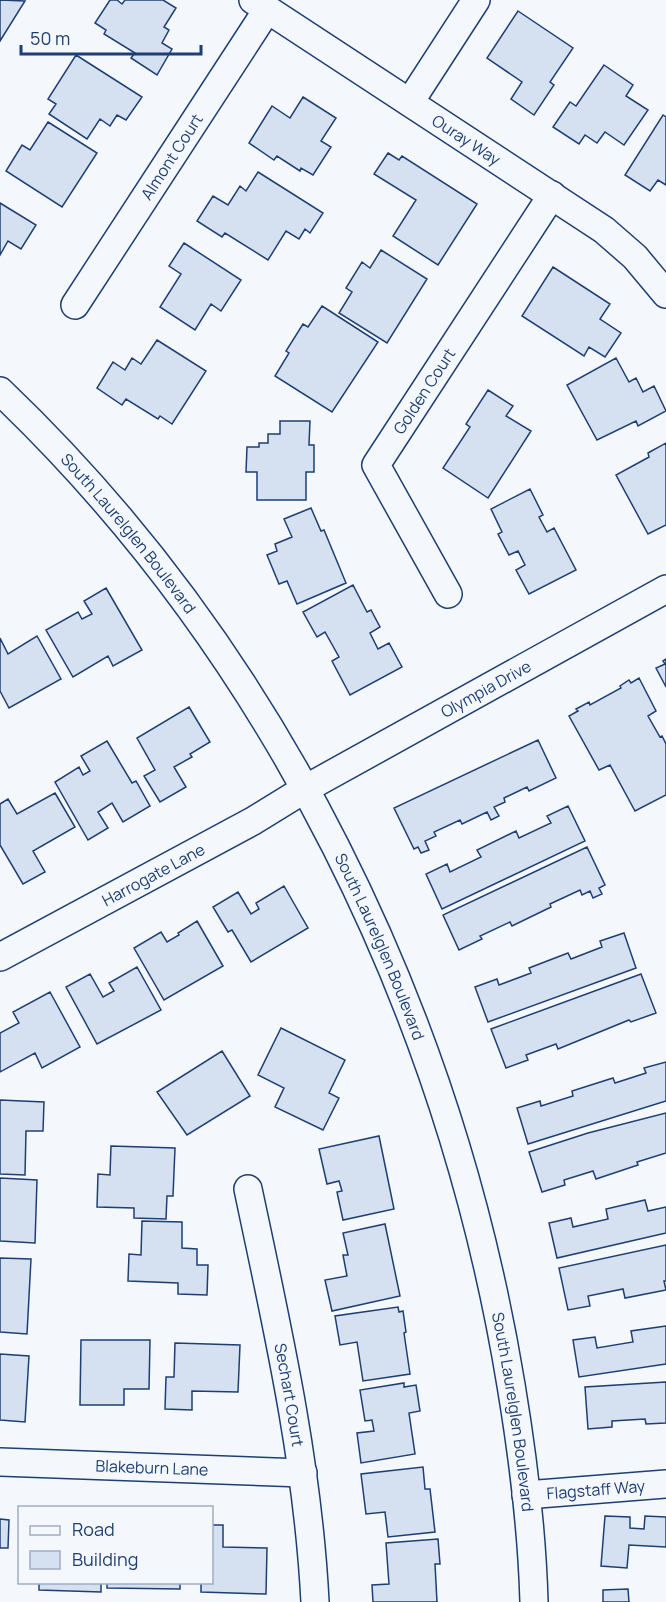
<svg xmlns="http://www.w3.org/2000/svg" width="666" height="1602" viewBox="0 0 666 1602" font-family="Manrope,sans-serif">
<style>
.building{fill:#d5e0f0;stroke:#1d3f73;stroke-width:1.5}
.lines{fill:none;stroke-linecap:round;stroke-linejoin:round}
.minor-casing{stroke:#1d3f73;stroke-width:30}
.minor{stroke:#f4f7fb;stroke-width:27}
.labels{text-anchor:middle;stroke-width:4.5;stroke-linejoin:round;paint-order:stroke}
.street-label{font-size:16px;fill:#1d3f73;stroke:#f4f7fb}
</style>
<rect width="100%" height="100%" fill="#f4f7fb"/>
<path class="building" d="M0 0 25 1 0 41Z
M110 0H117L122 4 125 0H163L176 8 164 27 169 30 162 43 172 49 157 75 131 58 135 53 104 34 106 30 95 23Z
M518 11 573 48 550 82 554 85 534 115 511 99 522 82 487 58Z
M76 55 142 97 126 120 117 115 110 126 100 119 87 139 49 114 56 104 48 99Z
M604 65 633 85 626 96 648 110 624 145 605 132 597 143 585 135 579 144 553 127 570 102 576 106Z
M303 97 336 118 321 141 331 147 313 175 301 168 300 171 277 156 274 160 249 143 272 106 290 118Z
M663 115 666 117V185L658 180 650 191 625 175Z
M48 122 97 153 62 207 6 171 22 145 30 150Z
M388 153 399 160 402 156 477 204 438 265 393 236 416 200 374 174Z
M258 172 323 213 310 233 305 229 299 239 286 231 268 260 225 233 222 237 197 221 213 196 228 205 240 186 246 191Z
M0 203 36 225 21 249 8 241 0 255Z
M184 243 241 280 221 311 211 304 195 330 160 307 181 274 169 266Z
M381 250 427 279 387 343 339 313 352 292 346 288 362 262 370 268Z
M553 267 610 304 600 319 621 333 605 357 589 347 584 356 522 316Z
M322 306 378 342 332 412 275 376 289 353 286 351 303 324 308 327Z
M157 340 206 371 172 424 160 416 158 419 126 399 122 405 97 388 113 362 125 370 132 358 141 364Z
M616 358 629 382 636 378 643 392 654 386 666 411 638 426 636 421 597 440 567 385Z
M488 390 513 406 506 416 531 431 488 498 443 468 470 427 466 424Z
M280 421H310L309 445H314V472H306V500H257V472H246L247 447H259V443H268V434H280Z
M666 443V525L648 534 616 475 649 457 648 453Z
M530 489 543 515 539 517 547 532 554 528 576 570 529 594 516 570 525 565 518 551 509 555 498 534 502 532 491 509Z
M311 508 321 531 324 530 346 583 297 604 287 581 279 584 267 555 277 551 275 544 292 537 284 519Z
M353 585 367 612 371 610 380 627 370 633 378 649 389 643 402 667 350 695 332 661 339 657 325 632 317 637 303 612Z
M106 588 142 650 113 666 108 656 73 677 46 630 78 612 82 619 92 614 84 601Z
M37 636 61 679 9 708 0 691V638L8 654Z
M666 659V687L656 668 665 664 663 661Z
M639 678 656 711 648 716 660 737 662 736 666 744V795L635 811 610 765 599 770 569 716 578 711 576 709 589 702 590 705 621 688 620 686 629 680 631 683Z
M189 707 210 742 190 754 192 757 174 767 186 787 160 802 144 776 155 770 137 738Z
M538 740 556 778 529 791 527 787 504 798 505 802 494 807 499 816 491 820 487 812 462 824 460 820 434 832 436 836 425 841 429 850 421 853 418 847 414 849 394 808Z
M107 741 132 783 136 781 150 806 123 822 112 803 98 812 108 828 88 840 55 782 79 767 83 775 90 771 81 756Z
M55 793 75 827 33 851 45 872 23 884 0 845V804L8 799 17 814Z
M568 806 585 841 442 909 426 874 447 864 450 872 481 857 477 850 516 831 519 838 551 823 547 816Z
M587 847 605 885 599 888 602 894 593 898 590 891 582 895 580 890 550 904 551 907 512 926 510 922 480 936 482 939 459 950 443 915Z
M284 886 308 928 251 962 232 930 228 932 213 907 238 892 251 914 259 909 256 903Z
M197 921 223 966 164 1000 134 948 161 932 167 942 179 935 178 933Z
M624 933 636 968 488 1022 475 987 497 979 499 985 531 973 529 968 568 953 571 959 602 947 600 941Z
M137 967 161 1010 97 1044 66 987 90 974 103 997 114 991 109 983Z
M641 974 656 1013 631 1022 629 1020 558 1049 556 1044 526 1055 528 1060 506 1068 491 1029Z
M50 992 80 1047 42 1068 35 1053 0 1072V1033L19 1023 13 1012Z
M281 1028 345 1060 329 1093 339 1098 323 1130 275 1107 284 1088 258 1075Z
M222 1051 250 1096 187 1135 157 1092Z
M666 1062V1101L528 1144 517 1108 540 1101 541 1106 573 1096 572 1091 613 1078 615 1083 646 1073 644 1068Z
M0 1100 44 1102 43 1131H26L25 1175 0 1174Z
M666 1113V1153L637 1162 638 1165 596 1179 593 1171 564 1180 565 1185 542 1192 529 1152 588 1133Z
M379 1136 394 1209 343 1220 337 1192 342 1191 339 1181 327 1184 319 1149Z
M111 1146 175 1148 173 1196H167L166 1219 134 1218V1208L97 1207 98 1174 110 1175Z
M0 1178 37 1180 35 1243 0 1241Z
M645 1200 648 1211 666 1207V1233L557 1258 549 1223 571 1218 573 1227 608 1219 606 1209Z
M142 1221 182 1222V1248L197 1249V1265H208L207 1295 178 1294V1283L128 1281 129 1254 141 1255Z
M385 1224 400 1296 332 1311 325 1280 347 1276 343 1255H348L343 1233Z
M666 1245V1281H664L666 1290 625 1298 623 1289 588 1296 590 1306 568 1310 559 1268Z
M0 1258 31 1259 27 1334 0 1332Z
M398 1307 399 1312 403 1311 406 1332 404 1333 410 1374 363 1381 357 1342 340 1345 335 1316Z
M666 1326V1364L579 1377 573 1340 595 1337 597 1348 633 1342 631 1331Z
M81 1340H150L149 1389H124V1405H80Z
M175 1343 240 1345 238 1392 192 1391V1410L165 1409 166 1377H174Z
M0 1354 29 1356 25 1422 0 1420Z
M666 1382V1423L646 1424 645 1419 612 1421V1427L588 1429 585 1387Z
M404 1383V1387L416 1385 420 1411 409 1413 415 1454 361 1463 357 1433 374 1431 372 1420 365 1421 360 1390Z
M423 1467 425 1489H430L435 1532 388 1537 385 1512 366 1514 361 1474Z
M605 1516 630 1517V1528L644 1529 645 1516 666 1517V1547L629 1545 627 1568 601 1566Z
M0 1519 9 1520 8 1548H0Z
M212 1525H223V1547L267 1548 266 1594 201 1592V1582H212Z
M438 1539 440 1564H435L437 1602H373L372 1585 389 1584 386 1543Z
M39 1582H101V1592L39 1590Z
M107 1582H180V1589L107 1588Z
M628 1589 629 1602H603V1590Z"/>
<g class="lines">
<defs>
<g id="minor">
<path id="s1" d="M253 0 604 230 635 257 666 294"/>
<path d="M410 102 476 0"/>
<path id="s2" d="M75 305 267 10"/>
<path id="s3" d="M0 391C275 653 450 1013 511 1385 523 1457 532 1530 534 1602"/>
<path id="s4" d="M448 594 376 465 552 195"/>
<path id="s5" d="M0 957 253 821 305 789 666 589"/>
<path id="s6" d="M248 1189C277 1326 308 1462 315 1602"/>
<path id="s7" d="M0 1462 303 1473"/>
<path id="s8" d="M526 1495 666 1484"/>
</g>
</defs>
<use href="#minor" class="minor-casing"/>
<use href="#minor" class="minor"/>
</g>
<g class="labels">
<g class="street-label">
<text dy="6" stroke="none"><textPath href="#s1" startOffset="255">Ouray Way</textPath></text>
<text dy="6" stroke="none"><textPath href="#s2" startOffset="177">Almont Court</textPath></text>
<text dy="6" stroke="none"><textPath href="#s4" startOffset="236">Golden Court</textPath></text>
<text dy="6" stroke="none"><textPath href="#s3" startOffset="192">South Laurelglen Boulevard</textPath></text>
<text dy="6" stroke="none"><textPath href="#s5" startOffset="555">Olympia Drive</textPath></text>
<text dy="6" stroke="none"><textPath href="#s5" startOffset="174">Harrogate Lane</textPath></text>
<text dy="6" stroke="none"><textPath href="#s3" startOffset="678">South Laurelglen Boulevard</textPath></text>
<text dy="6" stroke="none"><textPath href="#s6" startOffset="210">Sechart Court</textPath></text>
<text dy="6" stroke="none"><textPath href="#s3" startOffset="1164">South Laurelglen Boulevard</textPath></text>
<text dy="6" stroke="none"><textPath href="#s7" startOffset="152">Blakeburn Lane</textPath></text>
<text dy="6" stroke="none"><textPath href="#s8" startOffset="70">Flagstaff Way</textPath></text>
</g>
</g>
<rect x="18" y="1506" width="195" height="78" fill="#f4f7fb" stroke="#9eadc5" stroke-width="1.5"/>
<rect x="30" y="1526" width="30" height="9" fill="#f4f7fb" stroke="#9eadc5" stroke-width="1.5"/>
<text x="72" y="1536" font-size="18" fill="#1d3f73">Road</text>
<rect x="30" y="1551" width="30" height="18" fill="#d5e0f0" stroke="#9eadc5" stroke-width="1.5"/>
<text x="72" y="1566" font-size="18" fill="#1d3f73">Building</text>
<path d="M21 45v9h180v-9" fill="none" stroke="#1d3f73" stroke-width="3"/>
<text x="30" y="45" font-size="18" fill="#1d3f73" stroke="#f4f7fb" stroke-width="4.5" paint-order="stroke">50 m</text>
</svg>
